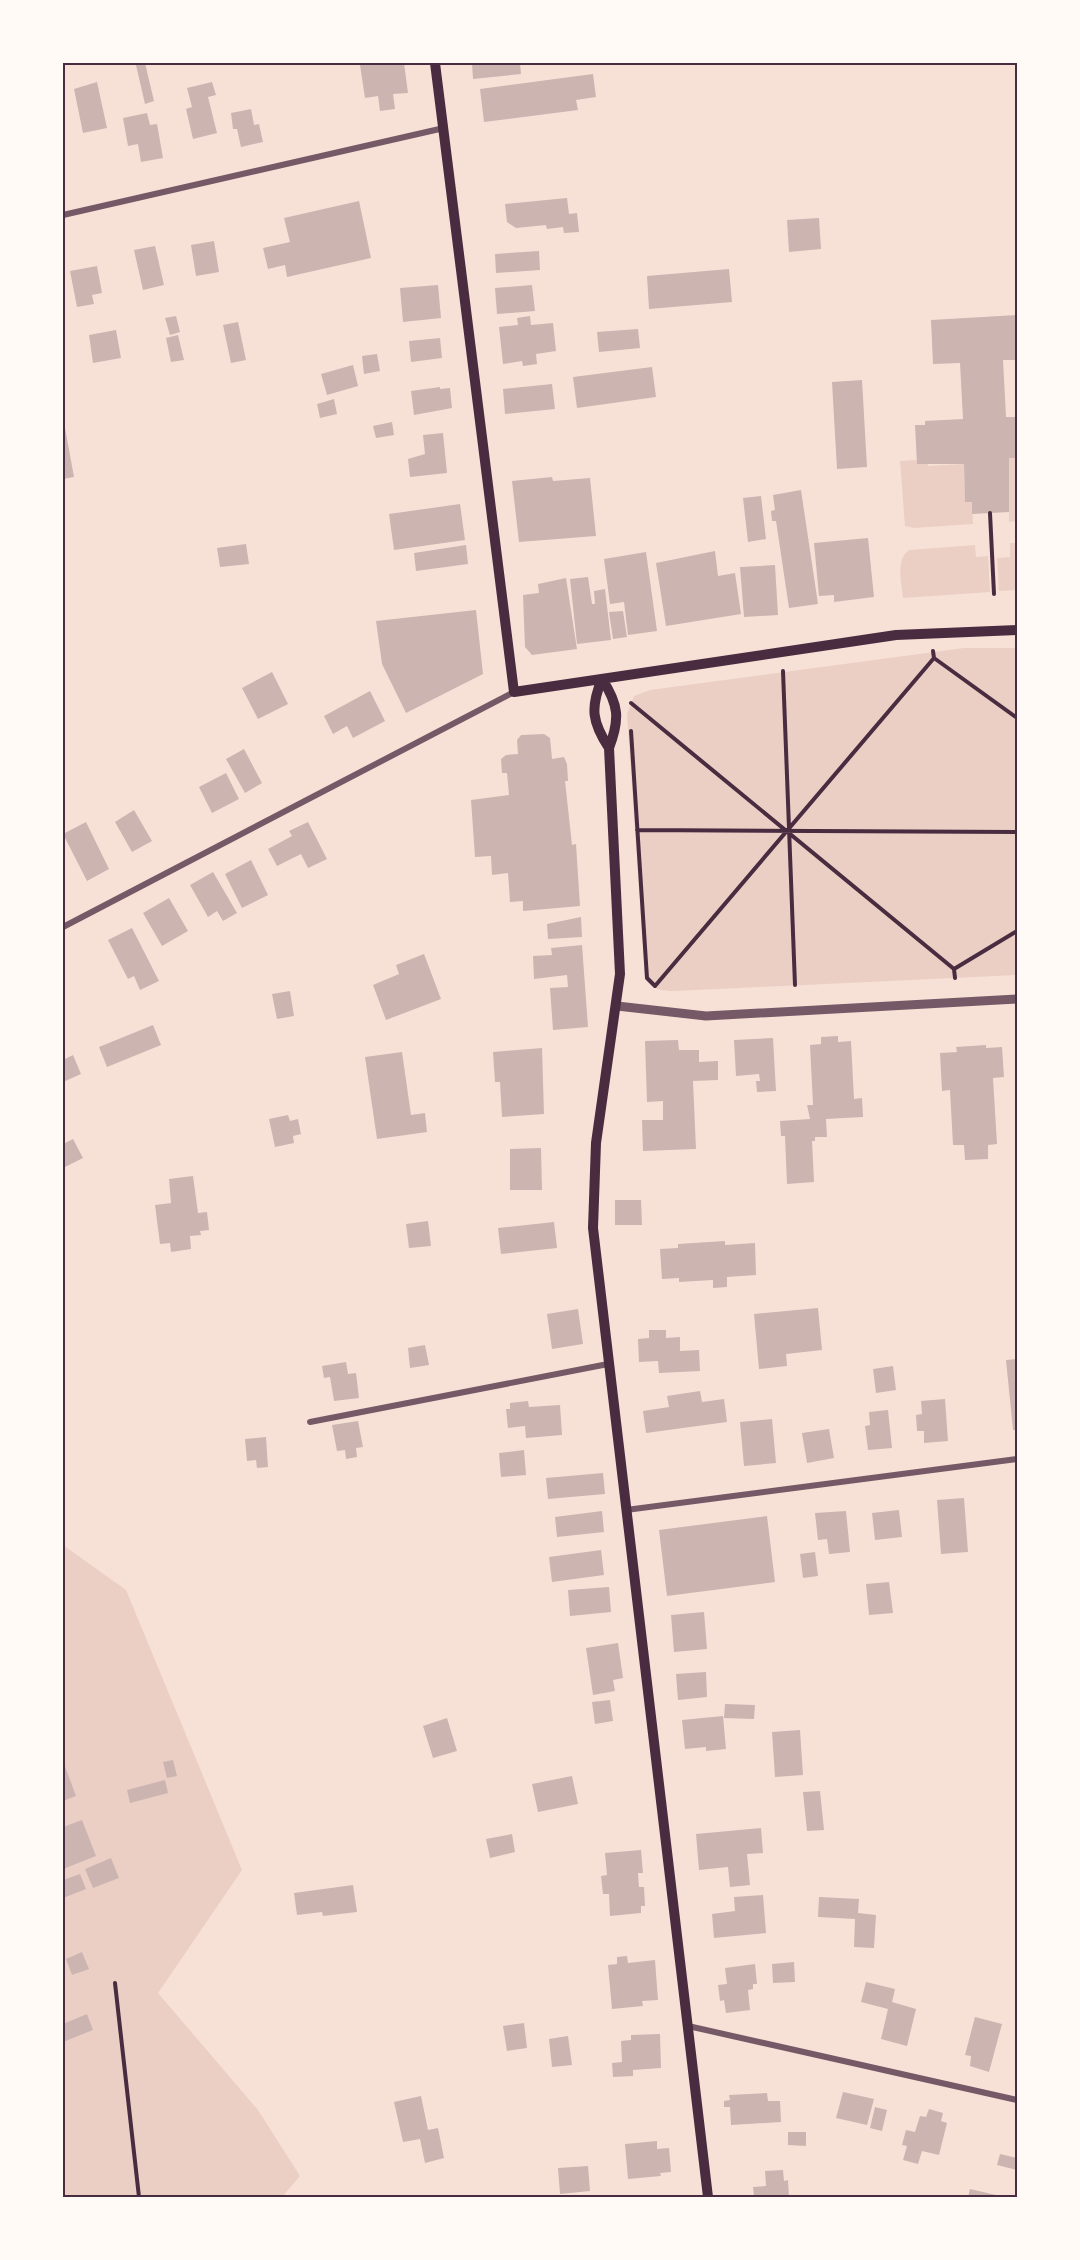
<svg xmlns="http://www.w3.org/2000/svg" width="1080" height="2260" viewBox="0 0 1080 2260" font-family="Arial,sans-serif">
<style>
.green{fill:#ebcfc5}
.building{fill:#ccb4b1}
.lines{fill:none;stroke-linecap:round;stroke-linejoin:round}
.path{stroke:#4a2c40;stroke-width:4}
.minor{stroke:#755966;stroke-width:6}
.tertiary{stroke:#755966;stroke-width:9}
.secondary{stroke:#4a2c40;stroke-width:10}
.neatline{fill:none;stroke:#4a2c40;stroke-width:2}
</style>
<rect width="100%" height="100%" fill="#f7e1d7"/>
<path class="green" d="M1009 458H1017V521L1009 522Z
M917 460V464L928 463V466L964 464 965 502H972L973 524 914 528 905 526 900 461Z
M1010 543H1017V590L999 591 997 558 1010 557Z
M975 545 976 557 988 556 990 592 903 598C902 584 895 560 909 550Z
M964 648H1017V975L675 991C662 991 651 990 645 977L627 714 634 696 650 690Z
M63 1545 126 1590 242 1870 158 1993 258 2110 300 2176 282 2197H63Z"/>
<path class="building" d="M145 63 154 101 145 104 136 65Z
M366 63H404L408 93 393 94 395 109 380 111 378 96 365 98 360 65Z
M472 63H520L521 74 473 79Z
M593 74 596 97 576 100 578 110 484 122 480 89Z
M97 82 107 128 83 133 74 89Z
M212 82 216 95 208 97 217 133 193 139 186 109 192 107 187 88Z
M251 109 254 125 259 124 263 142 241 147 237 129H233L231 113Z
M147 113 150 125 157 124 163 158 141 162 138 144 128 146 123 118Z
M567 198 569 214 577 213 579 232 564 233 563 227 547 229 546 225 516 228 507 222 505 204Z
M359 201 371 258 287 277 285 265 268 269 263 248 290 242 284 218Z
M819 218 821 249 789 252 787 220Z
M214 241 219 272 196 276 191 245Z
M155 246 164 285 143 290 134 250Z
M539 251 540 270 496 273 495 254Z
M97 266 102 293 92 295 94 304 77 307 70 271Z
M729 269 732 302 649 309 647 276Z
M438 285 441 318 403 322 400 288Z
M532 285 535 311 497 314 495 288Z
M1017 315V360H1003L1006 417H1017V458H1009V512L972 514V502H965L964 464H917L915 425H925V421L963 419 960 363 933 364 931 320Z
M176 316 180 332 170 335 165 318Z
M530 316 531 325 553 323 556 351 536 354 537 364 523 366 522 361 503 364 499 327 518 325 517 318Z
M238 322 246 360 231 363 223 325Z
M638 329 640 348 599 352 597 332Z
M116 330 121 358 93 363 89 335Z
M178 335 184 360 171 362 166 338Z
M440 338 442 358 411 362 409 341Z
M377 354 380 371 364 374 362 356Z
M353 365 358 386 327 395 321 374Z
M652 367 656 397 577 408 573 377Z
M862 380 867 467 837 469 832 382Z
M552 384 555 409 505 414 503 389Z
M440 387V389L450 388 452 408 414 415 411 391Z
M334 399 337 414 320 418 317 404Z
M63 417 74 477 63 479Z
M392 422 394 435 376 438 373 426Z
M443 433 447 473 410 477 408 459 425 454 423 435Z
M552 477 553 481 590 478 596 536 519 542 512 481Z
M801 490 818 604 789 608 776 521H772L771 511 775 510 773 495Z
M761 496 766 539 748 542 743 498Z
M460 504 465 540 394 550 389 514Z
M868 538 874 597 834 602V595L819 596 814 543Z
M246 544 249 564 220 567 217 548Z
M466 545 468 564 416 571 414 553Z
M715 551 718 576 735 573 741 614 666 626 656 563Z
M646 552 657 631 628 635 624 602 610 604 604 559Z
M775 565 778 615 744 617 740 567Z
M588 577 592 604H595L594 591 605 589 611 640 577 644 570 579Z
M566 578 577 649 532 655 525 647 523 595 539 593 538 584Z
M476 610 483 674 406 713 382 664 376 621Z
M623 611 627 637 613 639 609 612Z
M272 672 288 704 258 719 242 688Z
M370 691 385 721 353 738 347 726 333 734 324 716Z
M544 734 550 738 552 759 564 757 567 764 568 781H565L572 845 576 844 580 906 523 911V901L510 902 508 873 492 875 491 856 475 857 471 800 509 795 507 773H502L501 759 506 755 518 754 517 740 521 735Z
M244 749 262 783 245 793 226 759Z
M226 773 239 799 212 813 199 787Z
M134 810 152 841 132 852 115 822Z
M86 822 109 869 87 881 63 834Z
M308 822 327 859 308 868 301 854 277 866 268 849 292 836 289 831Z
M251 860 268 895 242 908 225 874Z
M213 872 237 913 223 921 217 911 208 917 190 885Z
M169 898 188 931 162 946 143 913Z
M581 917 582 937 548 939 547 924Z
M132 928 159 981 140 990 134 976 128 979 108 940Z
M582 945 588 1027 553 1030 550 988 568 987 567 975 534 979 533 956 552 955 551 948Z
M424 954 441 999 386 1020 373 985 399 974 396 965Z
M290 991 294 1016 277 1019 272 994Z
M153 1025 161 1045 107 1067 99 1047Z
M838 1036V1042L851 1041 854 1099 862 1098 863 1117 826 1119 827 1137H815V1141H812L814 1182 787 1184 785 1136H781L780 1121 810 1119 807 1105H813L810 1045 821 1044V1037Z
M773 1038 776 1091 757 1092 756 1081H760L759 1074 736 1076 734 1040Z
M678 1040 679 1050H699V1062L718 1061V1080L693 1081 696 1149 643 1151 642 1120H663V1101L647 1102 645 1041Z
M986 1045V1048L1002 1047 1004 1077 993 1078 997 1144 988 1145V1159L965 1160 964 1145H953L950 1090 942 1091 940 1053 957 1052 956 1047Z
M542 1048 544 1114 502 1117 500 1082H495L493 1052Z
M402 1052 411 1115 425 1113 427 1132 377 1139 365 1057Z
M73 1055 81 1074 63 1082V1060Z
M288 1115 290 1121 298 1119 301 1134 293 1136 294 1143 275 1147 269 1119Z
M73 1139 83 1158 63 1168V1144Z
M541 1148 542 1190H510V1149Z
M193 1176 198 1213 207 1212 209 1230 200 1231 201 1235 190 1236 191 1249 171 1252 170 1243 160 1244 155 1205 171 1203 169 1179Z
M615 1200H641L642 1225H615Z
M428 1221 431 1246 409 1248 406 1224Z
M554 1222 557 1248 501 1254 498 1228Z
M725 1241V1245L755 1243 756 1275 727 1277V1287L713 1288V1280L679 1282V1278L662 1279 660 1249 678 1248V1244Z
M818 1308 822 1350 786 1354 787 1366 759 1369 754 1314Z
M578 1309 583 1344 552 1349 547 1314Z
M649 1330H666V1338L680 1337V1351L699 1350 700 1371 659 1373 658 1361 639 1362 638 1339 649 1338Z
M425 1345 429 1365 410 1368 408 1348Z
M1017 1359V1430H1013L1006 1360Z
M346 1362 348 1374 356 1373 359 1398 334 1401 330 1377 324 1378 322 1366Z
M893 1366 896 1390 876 1393 873 1369Z
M700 1391 702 1402 724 1399 727 1422 646 1433 643 1411 669 1407 667 1396Z
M945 1399 948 1441 924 1443V1431H917L916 1415 922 1414 921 1401Z
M528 1401 529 1407 560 1405 562 1435 526 1438 525 1426 508 1428 506 1409H510V1403Z
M888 1410 892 1448 868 1450 865 1426 870 1425 869 1412Z
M772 1419 776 1463 744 1466 740 1422Z
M358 1421 363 1447 356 1448 357 1457 346 1459 345 1450 337 1451 332 1425Z
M829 1429 834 1458 807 1463 802 1433Z
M266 1437 268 1467 257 1468 256 1460 247 1461 245 1439Z
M524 1450 526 1475 501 1477 499 1453Z
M603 1473 605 1494 548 1499 546 1478Z
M964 1498 968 1552 941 1554 937 1500Z
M899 1510 902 1537 875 1540 872 1513Z
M602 1511 604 1532 557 1537 555 1517Z
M846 1511 850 1552 829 1554 827 1539 818 1540 815 1513Z
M767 1516 775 1582 667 1596 659 1530Z
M601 1550 604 1575 552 1582 549 1557Z
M815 1552 818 1576 803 1578 800 1554Z
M889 1582 893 1613 869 1615 866 1584Z
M609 1587 611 1612 570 1616 568 1590Z
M704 1612 707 1649 674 1652 671 1615Z
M618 1643 623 1678 613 1680 615 1691 593 1695 586 1648Z
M706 1672 707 1697 678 1700 676 1674Z
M610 1700 613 1721 595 1724 592 1702Z
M725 1704 755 1705 754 1719 724 1718Z
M723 1716 726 1749 706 1751V1747L685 1749 682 1720Z
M447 1718 457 1751 433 1758 423 1726Z
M800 1730 803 1775 775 1777 772 1732Z
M173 1760 177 1776 167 1778 163 1762Z
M63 1761 76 1796 63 1801Z
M572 1776 578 1804 538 1812 532 1784Z
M165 1780 168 1793 130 1803 127 1790Z
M820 1791 824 1830 807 1831 803 1792Z
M82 1820 96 1856 63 1869V1827Z
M761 1828 763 1853 747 1854 750 1885 730 1887 728 1867 699 1870 696 1834Z
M512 1834 515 1852 490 1858 486 1839Z
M641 1850 643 1873H638L639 1887H644L645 1906H641V1913L610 1916 609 1894H603L601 1876 607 1875 605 1853Z
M111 1858 119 1878 93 1888 85 1869Z
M80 1874 86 1889 63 1898V1880Z
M353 1885 357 1912 323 1916 322 1912 297 1915 294 1893Z
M763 1895 766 1933 714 1938 712 1914 735 1911 734 1897Z
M819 1897 859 1899 858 1913 876 1915 874 1948 854 1947 855 1919 818 1917Z
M82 1952 89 1969 72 1975 66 1959Z
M627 1956 628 1963 655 1960 658 2000 642 2001 643 2006 612 2009 608 1965 617 1964V1957Z
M794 1962 795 1982 773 1983 772 1964Z
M755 1964 757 1984H753V1989L748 1990 750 2010 726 2013 724 2000 720 2001 718 1985 727 1984 725 1968Z
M866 1982 895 1989 892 2002 916 2009 907 2046 881 2039 888 2009 861 2002Z
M87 2014 93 2030 63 2042V2024Z
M975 2017 1002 2024 989 2072 970 2066 971 2056 965 2055Z
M524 2023 527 2048 507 2051 503 2026Z
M660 2034 661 2068 633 2070V2076L613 2077 612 2063 622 2062 621 2041 631 2040V2035Z
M568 2036 572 2065 552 2067 549 2039Z
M843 2092 874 2099 867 2125 836 2118Z
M767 2093 768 2101H780L781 2122 731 2125 730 2107H724V2101L730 2100 729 2095Z
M421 2096 428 2130 438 2128 444 2158 425 2163 420 2139 403 2142 394 2102Z
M875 2107 887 2110 882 2131 870 2128Z
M929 2109 943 2113 941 2121 947 2123 939 2155 922 2151 918 2164 903 2160 907 2146 902 2145 906 2130 915 2132 920 2116 926 2117Z
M788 2132H806V2146L788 2145Z
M657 2141V2149L669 2148 671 2172 660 2173 661 2176 628 2179 625 2144Z
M1000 2154 1017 2158V2170L997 2165Z
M588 2166 590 2191 560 2194 558 2168Z
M783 2170 784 2181 788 2180 789 2197H754L753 2187 766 2186 765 2171Z
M970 2189 996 2195 995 2197H968Z"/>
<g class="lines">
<path class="path" d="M990 513 994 594
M934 658 1017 718
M783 671 795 985
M631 703 954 969
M631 731 647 978 655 986 934 658 933 651
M637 830 1017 832
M955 978 954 969 1017 931
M115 1983 139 2197"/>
<path class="minor" d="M63 215 444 128
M63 927 514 692
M310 1422 608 1364
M626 1510 1017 1459
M688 2026 1017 2100"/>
<path class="tertiary" d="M617 1006 706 1016 1017 999"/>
<path class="secondary" d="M435 63 514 692 896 635 1017 630
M602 679C619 705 620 719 609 748L620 974 596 1143 593 1228 708 2197
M602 679C590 708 592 722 609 748"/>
</g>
<rect width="1080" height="2260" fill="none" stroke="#fffaf5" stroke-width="129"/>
<rect x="64" y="64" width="952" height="2132" class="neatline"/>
</svg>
